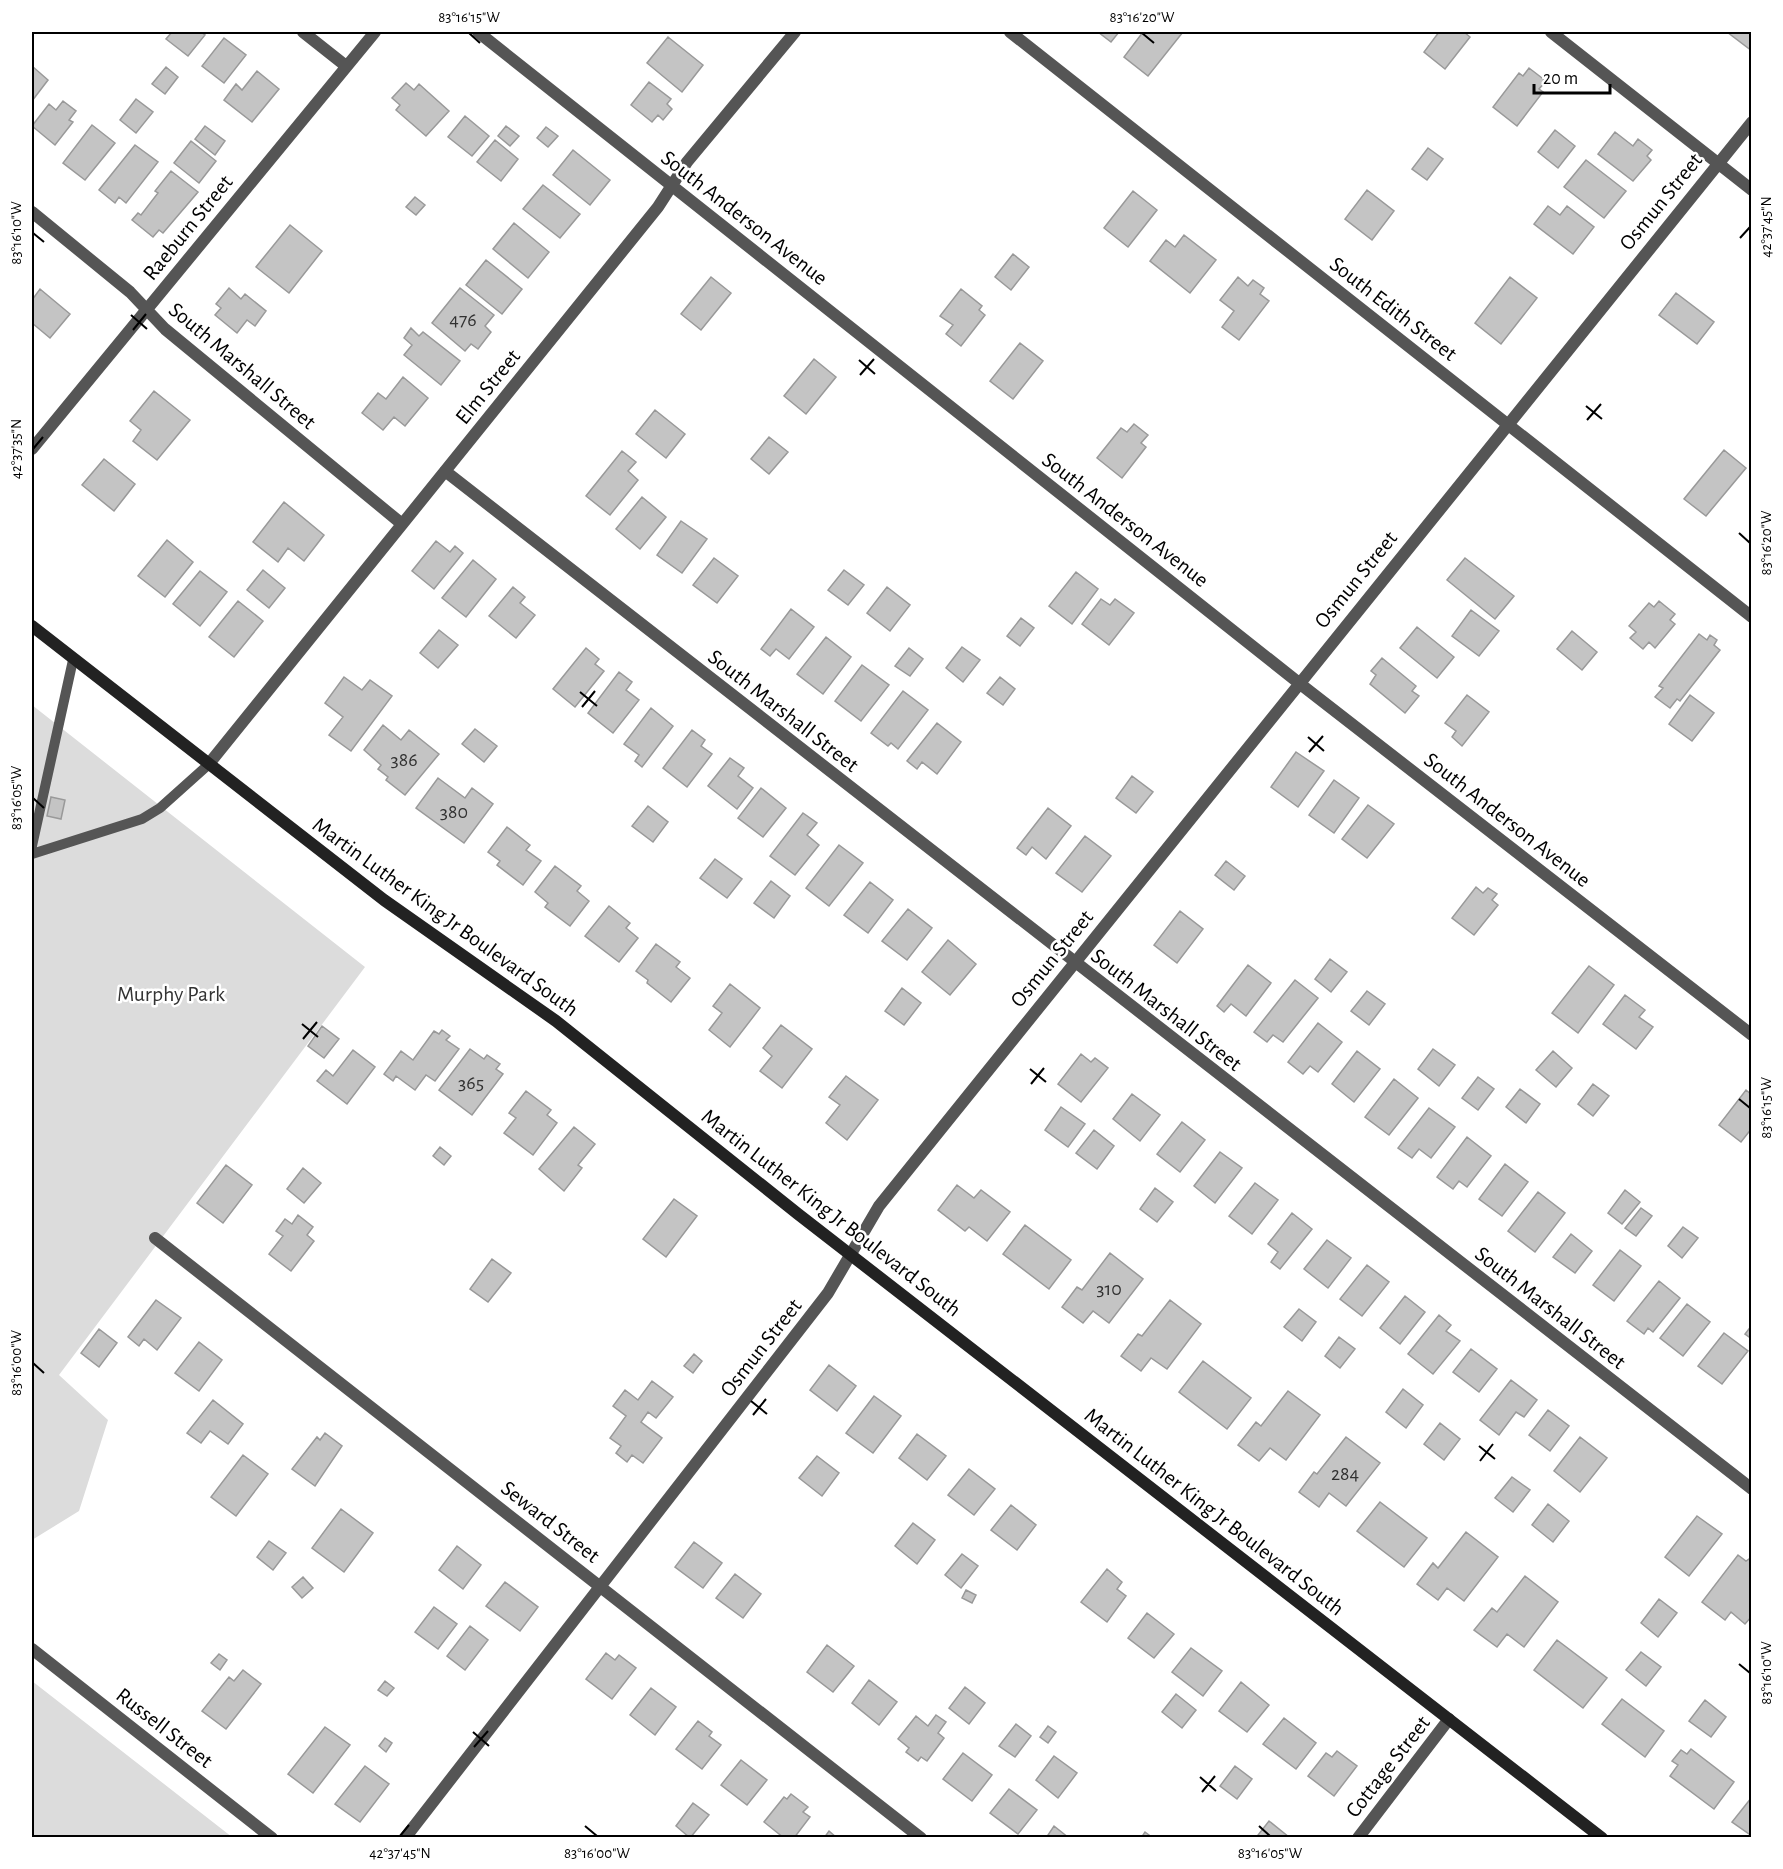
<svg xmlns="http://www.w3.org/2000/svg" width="1783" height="1869" viewBox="0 0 1783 1869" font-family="'Alegreya Sans',sans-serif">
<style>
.green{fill:#dcdcdc}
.building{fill:#c4c4c4;stroke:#999;stroke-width:1.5}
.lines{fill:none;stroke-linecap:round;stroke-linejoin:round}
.lane{stroke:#555;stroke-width:10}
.street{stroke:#555;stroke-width:12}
.secondary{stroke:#222;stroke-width:12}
.ticks{fill:none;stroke:#000;stroke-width:2}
.labels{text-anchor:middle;stroke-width:5;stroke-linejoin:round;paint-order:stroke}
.number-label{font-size:20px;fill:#313131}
.street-label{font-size:22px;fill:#000;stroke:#fff}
.park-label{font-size:22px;fill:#333;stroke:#fff}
.neatline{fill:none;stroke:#000;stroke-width:2}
.ticks-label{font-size:15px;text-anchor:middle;fill:#000}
</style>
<rect width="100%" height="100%" fill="#fff"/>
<path class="green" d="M32 705 365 967 59 1375 108 1420 79 1511 32 1540Z
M32 1681 232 1837H32Z"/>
<path class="building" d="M172 32H201L205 35 188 56 166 39Z
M1098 32H1119L1111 42Z
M1143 32H1183L1148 76 1124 57Z
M1439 32H1464L1470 37 1445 69 1424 52Z
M1727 32H1752V51Z
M668 37 703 65 682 92 647 63Z
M224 38 246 55 224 83 202 66Z
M32 66 48 80 32 101Z
M166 67 178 77 165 94 152 84Z
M1529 68 1546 81 1539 89 1543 92 1517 126 1493 107 1519 73 1523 76Z
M257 71 279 89 252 122 224 100 236 84 242 90Z
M649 82 671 99 667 104 672 109 663 120 658 115 652 122 631 105Z
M406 83 414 90 419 84 449 111 426 136 396 110 400 105 392 98Z
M136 99 153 112 136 133 120 120Z
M63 101 76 111 69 120 73 122 55 145 32 126 49 104 56 110Z
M465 116 489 136 472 156 448 137Z
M92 125 115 143 85 180 63 163Z
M205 126 225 141 215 155 195 139Z
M506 126 519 136 510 146 498 136Z
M546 127 558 136 548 147 537 138Z
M1555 130 1575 146 1558 168 1538 152Z
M1615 132 1633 146 1638 139 1652 150 1647 156 1651 160 1633 181 1598 154Z
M495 140 518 159 501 181 477 162Z
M191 141 216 161 199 183 174 163Z
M135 145 158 162 126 203 119 197 115 203 99 190Z
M1428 148 1443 159 1427 180 1412 169Z
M573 150 610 180 590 205 553 175Z
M1586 160 1626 191 1604 218 1564 187Z
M171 171 198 192 163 233 159 230 153 237 132 220 138 213 141 215 158 193 155 191Z
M543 185 580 214 560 238 523 209Z
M1367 190 1394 211 1372 240 1345 219Z
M1133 191 1157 210 1128 247 1104 228Z
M415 197 425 205 416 215 406 207Z
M1548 206 1560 215 1567 206 1594 227 1573 254 1534 224Z
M514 223 549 252 528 278 493 249Z
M290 225 322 251 289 293 256 267Z
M1184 235 1216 260 1190 293 1150 261 1166 240 1175 247Z
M1013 254 1029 267 1011 290 995 277Z
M486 260 522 289 502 314 466 285Z
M711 277 731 293 701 330 681 314Z
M1238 277 1248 286 1253 280 1264 288 1260 294 1269 301 1239 340 1222 327 1234 311 1220 300Z
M1510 277 1537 298 1501 344 1475 323Z
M229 288 241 299 245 294 266 311 255 326 247 320 237 333 215 315 221 308 216 304Z
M460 288 494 315 485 326 491 332 478 349 471 344 465 351 432 323Z
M40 289 70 314 50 338 32 323V300Z
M961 289 982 306 979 310 985 315 961 346 946 334 953 325 940 316Z
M1676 293 1714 322 1697 344 1659 315Z
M411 328 419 336 423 332 460 361 441 385 404 355 412 345 404 338Z
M1020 343 1043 361 1013 399 990 381Z
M814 359 836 377 806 414 784 396Z
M403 377 428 398 405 426 394 417 383 430 362 413 378 393 386 399Z
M154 391 190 420 157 460 133 441 141 430 130 421Z
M655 410 685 434 666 458 636 434Z
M1134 424 1148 435 1141 443 1146 447 1122 478 1097 458 1121 428 1127 432Z
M769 437 788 452 769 474 751 459Z
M1724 450 1746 468 1706 516 1684 499Z
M622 451 636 462 628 471 638 480 610 515 586 496Z
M104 459 135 484 114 511 82 485Z
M642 497 666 517 640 549 616 529Z
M284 502 324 535 304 561 288 548 278 562 253 542Z
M681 521 707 539 682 573 657 555Z
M167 540 193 562 165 597 138 576Z
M436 541 450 552 455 546 463 553 434 589 412 571Z
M714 558 738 576 717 603 693 585Z
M1465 558 1514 596 1495 619 1447 580Z
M473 560 496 579 466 617 442 598Z
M263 570 285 588 269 608 247 590Z
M844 570 864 585 848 605 828 590Z
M200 571 227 592 200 626 173 604Z
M1076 572 1098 589 1072 624 1049 606Z
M513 587 525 597 520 603 535 615 516 638 489 616Z
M887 587 910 605 890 631 867 613Z
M1101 599 1110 605 1115 599 1134 613 1109 645 1082 624Z
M238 601 263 621 234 657 209 637Z
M1659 601 1675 614 1670 620 1675 624 1655 648 1649 642 1643 649 1630 638 1636 632 1629 626 1649 603 1654 607Z
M791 609 814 627 789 659 776 649 770 656 761 649Z
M1471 610 1499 631 1479 656 1452 636Z
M1021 618 1034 628 1020 646 1007 636Z
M1417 627 1454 657 1437 678 1400 648Z
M439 630 458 645 438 668 420 653Z
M1572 631 1597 652 1582 670 1557 649Z
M1699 634 1707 640 1710 635 1717 640 1714 645 1720 650 1680 701 1677 699 1670 708 1655 697 1663 688 1659 686Z
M826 637 851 657 823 694 797 674Z
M962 647 980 660 963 682 946 668Z
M586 648 599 659 595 664 604 671 575 707 553 689Z
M909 648 923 659 910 676 895 666Z
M1382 658 1416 686 1412 691 1419 696 1405 713 1370 684 1376 675 1371 671Z
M862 665 889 685 861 721 835 701Z
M619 672 632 682 626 690 639 700 613 733 588 713Z
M344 677 362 690 370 680 392 696 351 751 329 735 343 717 325 703Z
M1000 677 1015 689 1003 705 987 693Z
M903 691 928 710 898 749 891 743 888 746 871 733Z
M1467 695 1489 712 1462 746 1452 737 1456 731 1445 723Z
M1690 695 1714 713 1692 741 1669 724Z
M651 708 673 726 642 767 635 761 639 755 624 744Z
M937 723 961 742 937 774 922 762 917 769 907 761Z
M383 725 401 740 409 730 439 754 405 795 386 780 388 777 378 769 381 765 364 750Z
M475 729 497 746 484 762 462 744Z
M692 730 705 740 701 746 712 754 687 787 663 768Z
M1296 752 1324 771 1298 807 1271 787Z
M730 758 744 768 738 776 753 788 737 809 708 786Z
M1132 776 1153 792 1136 813 1116 798Z
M438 778 465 798 472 788 493 804 464 843 416 808Z
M1334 780 1359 798 1334 833 1309 815Z
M761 788 786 808 763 837 738 818Z
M51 797 65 800 61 819 47 816Z
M1368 805 1394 824 1367 858 1342 839Z
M648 806 668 822 653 842 632 826Z
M1048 808 1071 826 1046 859 1032 847 1026 855 1017 848Z
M803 813 817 823 807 835 819 845 795 875 770 856Z
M507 827 530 845 526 850 541 861 523 885 497 865 500 861 488 852Z
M1085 836 1111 856 1082 892 1056 873Z
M839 845 863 863 829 906 806 888Z
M715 859 742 879 727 898 700 878Z
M1226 861 1245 876 1234 890 1215 875Z
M555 866 581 886 577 891 589 901 570 926 545 907 548 903 535 892Z
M771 881 790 896 774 918 754 903Z
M870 882 893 900 868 933 844 915Z
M1476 887 1483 893 1488 888 1497 894 1492 900 1498 905 1474 935 1452 918Z
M609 906 630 923 626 928 638 938 619 962 585 936Z
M908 909 932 928 907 960 882 941Z
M1180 911 1203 929 1177 963 1154 945Z
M948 940 976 964 950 995 922 972Z
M656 944 680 962 676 967 690 978 671 1002 647 983 648 980 636 971Z
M1330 959 1347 972 1331 992 1315 979Z
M1248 965 1271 983 1246 1016 1231 1004 1224 1012 1217 1006Z
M1589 966 1614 985 1578 1033 1552 1013Z
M1295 980 1318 998 1283 1042 1273 1035 1267 1042 1254 1032Z
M730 984 760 1008 730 1047 709 1030 722 1013 713 1006Z
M902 988 921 1003 904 1025 885 1011Z
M1367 991 1385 1004 1369 1025 1351 1011Z
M1625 995 1645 1010 1639 1017 1653 1027 1636 1049 1603 1024Z
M1318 1023 1342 1042 1318 1072 1310 1066 1303 1074 1288 1062Z
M781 1025 812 1049 782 1088 760 1071 772 1056 763 1048Z
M322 1026 339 1039 324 1058 308 1046Z
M442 1030 450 1036 446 1040 459 1049 435 1081 426 1075 415 1090 396 1076 393 1081 384 1074 401 1051 413 1060 434 1031 439 1034Z
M470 1049 484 1059 487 1055 500 1064 496 1069 503 1074 472 1115 439 1090Z
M1433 1049 1455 1065 1439 1086 1418 1069Z
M353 1050 375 1067 347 1104 317 1081 326 1070 333 1076Z
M1357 1051 1380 1069 1354 1102 1332 1084Z
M1553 1051 1572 1068 1556 1087 1536 1070Z
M1081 1054 1091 1062 1095 1058 1108 1068 1081 1102 1058 1084Z
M846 1076 878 1100 847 1140 826 1123 840 1105 829 1097Z
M1478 1077 1494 1089 1478 1110 1462 1098Z
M1394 1079 1418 1098 1389 1135 1365 1117Z
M1593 1084 1609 1096 1593 1116 1578 1104Z
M1520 1089 1540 1104 1526 1123 1506 1107Z
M1746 1090 1752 1095V1128L1741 1142 1719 1125Z
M526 1091 551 1110 547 1115 557 1123 533 1155 504 1133 516 1118 509 1113Z
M1132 1094 1160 1115 1140 1141 1113 1119Z
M1061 1107 1085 1124 1068 1147 1045 1130Z
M1429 1108 1455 1127 1431 1158 1419 1149 1412 1158 1398 1148Z
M1182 1122 1205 1140 1180 1172 1157 1154Z
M574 1127 595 1144 578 1165 582 1168 564 1191 539 1169Z
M1094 1130 1114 1146 1097 1169 1076 1153Z
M1467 1137 1491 1156 1467 1187 1459 1181 1453 1189 1437 1177Z
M440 1147 451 1156 444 1165 433 1156Z
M1220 1152 1242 1168 1215 1203 1194 1186Z
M1505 1164 1528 1182 1502 1216 1479 1199Z
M226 1165 252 1185 223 1223 197 1203Z
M303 1168 321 1183 304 1203 287 1189Z
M1255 1183 1278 1200 1252 1234 1229 1216Z
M957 1185 974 1198 981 1190 1010 1212 987 1241 969 1227 965 1231 938 1210Z
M1155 1188 1173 1202 1157 1222 1140 1209Z
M1625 1190 1640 1202 1622 1224 1608 1213Z
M1538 1192 1565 1213 1535 1252 1508 1231Z
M674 1199 697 1216 666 1257 643 1239Z
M1641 1208 1652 1216 1636 1236 1625 1228Z
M1292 1213 1312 1229 1280 1269 1271 1262 1278 1252 1268 1244Z
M298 1215 313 1227 307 1235 314 1241 291 1271 269 1254 283 1236 276 1231 285 1219 292 1224Z
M1025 1225 1071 1260 1049 1289 1003 1254Z
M1683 1227 1698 1238 1682 1258 1668 1246Z
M1571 1234 1592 1251 1575 1273 1553 1257Z
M1327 1240 1351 1258 1328 1288 1304 1269Z
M1620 1250 1641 1266 1614 1301 1593 1285Z
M1110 1253 1143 1279 1109 1323 1093 1311 1083 1323 1062 1307 1077 1287 1082 1290Z
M492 1259 511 1273 488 1302 470 1289Z
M1367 1265 1389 1282 1362 1316 1340 1299Z
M1659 1281 1680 1298 1653 1332 1648 1328 1644 1334 1627 1321Z
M1405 1296 1425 1312 1400 1344 1380 1328Z
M156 1300 181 1318 157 1350 144 1339 139 1346 128 1337Z
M1170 1300 1201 1324 1167 1369 1151 1358 1141 1371 1121 1356 1138 1334 1142 1336Z
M1687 1304 1710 1322 1683 1356 1660 1338Z
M1299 1309 1316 1322 1302 1341 1284 1327Z
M1439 1315 1451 1325 1446 1331 1460 1341 1433 1374 1408 1354Z
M1752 1325V1339L1745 1334Z
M99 1329 117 1343 99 1367 81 1353Z
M1724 1333 1748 1351 1722 1384 1698 1366Z
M1339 1337 1355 1349 1340 1368 1325 1356Z
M199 1342 222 1360 199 1391 175 1373Z
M1471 1349 1497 1369 1479 1392 1453 1372Z
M694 1354 702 1361 693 1373 684 1366Z
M1203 1361 1251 1398 1227 1429 1179 1392Z
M829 1365 856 1386 837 1411 810 1390Z
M1511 1380 1537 1400 1524 1417 1516 1412 1499 1435 1480 1420Z
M652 1381 673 1397 656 1418 648 1412 641 1422 662 1438 643 1463 632 1455 627 1462 616 1453 621 1446 610 1438 626 1416 613 1406 625 1390 638 1400Z
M1403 1389 1423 1405 1406 1428 1386 1412Z
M1288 1391 1320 1415 1286 1460 1270 1448 1259 1461 1238 1445 1256 1422 1261 1426Z
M874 1396 901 1416 873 1453 846 1433Z
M213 1400 243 1424 228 1444 210 1431 201 1443 187 1433Z
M1548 1410 1569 1426 1550 1451 1529 1435Z
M1440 1423 1460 1439 1444 1460 1424 1444Z
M325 1433 342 1446 315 1486 292 1469 317 1437 320 1440Z
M917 1434 946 1456 927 1480 899 1458Z
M1346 1437 1380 1463 1346 1506 1329 1493 1319 1507 1299 1492 1314 1472 1317 1474Z
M1580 1437 1607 1458 1580 1492 1554 1471Z
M243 1455 268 1474 236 1516 211 1497Z
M817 1456 839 1473 822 1496 799 1478Z
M969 1469 995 1489 974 1515 948 1495Z
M1512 1477 1530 1490 1513 1512 1495 1498Z
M1380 1502 1427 1538 1404 1567 1357 1531Z
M1548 1504 1569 1521 1553 1542 1532 1525Z
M1011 1505 1036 1525 1017 1550 991 1530Z
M341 1509 373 1533 344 1572 312 1548Z
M1697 1516 1722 1534 1689 1576 1665 1557Z
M913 1523 935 1540 917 1564 895 1546Z
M1466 1532 1498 1557 1464 1601 1447 1588 1438 1600 1417 1584 1433 1563 1438 1568Z
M269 1541 286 1553 273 1570 257 1557Z
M694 1542 722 1563 703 1588 675 1567Z
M457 1546 481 1565 463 1589 439 1570Z
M962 1554 978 1566 961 1588 945 1575Z
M1738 1555 1746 1561 1752 1557V1616L1745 1624 1731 1612 1725 1620 1702 1602Z
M1107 1569 1122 1582 1117 1589 1126 1596 1107 1622 1081 1602Z
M735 1574 761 1594 743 1618 716 1598Z
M1525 1576 1558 1602 1524 1647 1507 1634 1497 1647 1474 1630 1492 1608 1497 1612Z
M303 1577 313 1588 302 1598 292 1587Z
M505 1582 538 1607 520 1631 486 1606Z
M966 1590 976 1595 972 1603 962 1598Z
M1659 1599 1677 1613 1658 1637 1641 1623Z
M434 1607 457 1624 438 1649 415 1632Z
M1147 1613 1174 1634 1154 1658 1128 1638Z
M470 1626 488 1640 465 1670 447 1656Z
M1557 1640 1607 1678 1583 1708 1534 1670Z
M827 1645 854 1666 833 1692 807 1672Z
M1191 1648 1222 1671 1203 1696 1172 1672Z
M1641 1652 1661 1667 1646 1686 1626 1670Z
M606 1653 615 1660 619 1655 636 1668 612 1699 586 1679Z
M219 1654 227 1660 220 1670 211 1663Z
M243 1670 261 1684 226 1729 202 1711 229 1677 234 1681Z
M869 1680 897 1702 879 1725 852 1703Z
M385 1681 394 1688 387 1696 378 1690Z
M1241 1682 1269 1705 1247 1732 1219 1711Z
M965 1687 985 1703 969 1724 949 1708Z
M651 1688 676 1707 655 1735 630 1715Z
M1176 1694 1196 1710 1182 1728 1162 1712Z
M1622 1699 1664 1731 1645 1757 1602 1724Z
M1705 1700 1726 1717 1711 1737 1689 1721Z
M936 1715 946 1722 938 1733 944 1738 927 1761 921 1757 918 1761 906 1752 909 1748 898 1739 916 1716 928 1726Z
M1284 1718 1316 1743 1296 1769 1263 1744Z
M698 1721 712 1732 709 1736 721 1745 702 1769 676 1749Z
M1016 1724 1031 1736 1015 1757 999 1746Z
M1048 1726 1056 1732 1048 1743 1040 1737Z
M325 1727 350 1745 313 1793 288 1774Z
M385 1738 392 1743 386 1752 379 1746Z
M1691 1749 1734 1782 1714 1809 1670 1776 1678 1765 1672 1761 1681 1750 1687 1754Z
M1337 1751 1357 1766 1334 1796 1308 1776 1326 1753 1332 1757Z
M963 1753 992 1775 972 1801 943 1779Z
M1054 1756 1077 1773 1058 1798 1036 1780Z
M741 1760 767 1780 747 1805 721 1785Z
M365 1766 389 1784 360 1822 335 1804Z
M1235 1766 1252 1779 1237 1799 1220 1786Z
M1009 1789 1037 1810 1018 1834 990 1813Z
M791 1794 808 1807 803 1812 810 1817 794 1838H784L764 1822 784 1797 787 1799Z
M1752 1797V1836L1732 1822Z
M693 1803 709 1815 690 1838 676 1826Z
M1269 1821 1289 1837V1838H1262L1258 1835Z
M1054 1826 1069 1838H1046Z
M829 1831 837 1838H824Z
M1145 1832 1153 1838H1141Z"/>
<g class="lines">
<path class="lane" d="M32 846 73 660
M32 854 142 819 160 808 208 765"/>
<path class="street" d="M303 32 346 66
M478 32 1299 683 1752 1035
M1010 32 1752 617
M1551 32 1752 190
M32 212 130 292 165 329 402 524
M32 449 375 32
M445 471 1752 1489
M208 765 658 207 687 162 795 32
M155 1238 921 1838
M32 1649 272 1838
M405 1838 828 1293 879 1206 1752 122
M1358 1838 1449 1719"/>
<path class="secondary" d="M32 626 384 900 556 1021 798 1214 1602 1838"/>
</g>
<path class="ticks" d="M469 33 480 43M1142 33 1154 43M33 233 44 242M1740 238 1750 227M131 315 147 329M133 330 146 314M859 360 875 374M860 375 874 359M1586 406 1602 419M1587 420 1601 404M33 449 43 437M1739 533 1750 543M580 692 597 706M582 707 595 691M1308 737 1324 751M1309 752 1323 736M33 798 44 808M302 1024 318 1037M303 1039 317 1022M1030 1069 1046 1082M1031 1084 1044 1068M1739 1099 1750 1108M33 1363 44 1373M751 1401 767 1414M753 1415 766 1399M1479 1446 1495 1459M1480 1461 1493 1444M1739 1664 1750 1673M473 1732 489 1746M474 1747 488 1731M1200 1777 1216 1791M1202 1792 1215 1776M585 1826 597 1836M1259 1826 1270 1836M400 1836 409 1825"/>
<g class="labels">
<g class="number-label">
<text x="463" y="326">476</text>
<text x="404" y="766">386</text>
<text x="454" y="818">380</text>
<text x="471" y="1089">365</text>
<text x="1109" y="1295">310</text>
<text x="1345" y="1480">284</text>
</g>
<g class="street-label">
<text transform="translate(1660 201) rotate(-51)" y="8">Osmun Street</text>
<text transform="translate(745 217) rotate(38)" y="8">South Anderson Avenue</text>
<text transform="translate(187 227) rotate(-51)" y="8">Raeburn Street</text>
<text transform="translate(1394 308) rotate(38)" y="8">South Edith Street</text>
<text transform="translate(243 365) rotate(40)" y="8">South Marshall Street</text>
<text transform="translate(487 386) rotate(-51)" y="8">Elm Street</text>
<text transform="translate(1126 519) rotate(38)" y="8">South Anderson Avenue</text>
<text transform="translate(1355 579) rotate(-51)" y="8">Osmun Street</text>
<text transform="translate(784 710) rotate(38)" y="8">South Marshall Street</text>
<text transform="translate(1508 819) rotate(38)" y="8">South Anderson Avenue</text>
<text transform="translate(446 916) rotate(36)" y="8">Martin Luther King Jr Boulevard South</text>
<text transform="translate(1051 958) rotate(-51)" y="8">Osmun Street</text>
<text transform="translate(1167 1009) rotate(38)" y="8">South Marshall Street</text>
<text transform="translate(832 1212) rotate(38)" y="8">Martin Luther King Jr Boulevard South</text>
<text transform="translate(1551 1307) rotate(38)" y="8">South Marshall Street</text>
<text transform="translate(760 1347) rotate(-52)" y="8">Osmun Street</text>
<text transform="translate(1215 1511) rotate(38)" y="8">Martin Luther King Jr Boulevard South</text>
<text transform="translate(551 1521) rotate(38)" y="8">Seward Street</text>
<text transform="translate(165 1727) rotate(38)" y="8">Russell Street</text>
<text transform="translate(1387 1766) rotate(-52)" y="8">Cottage Street</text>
</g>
<g class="park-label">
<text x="171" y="1001">Murphy Park</text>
</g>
</g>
<rect width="1783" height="1869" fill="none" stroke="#ffffff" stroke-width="66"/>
<path d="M1534 84v9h76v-9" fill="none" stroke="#000000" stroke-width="3"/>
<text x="1543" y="84" font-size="18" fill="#000000" stroke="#ffffff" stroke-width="4.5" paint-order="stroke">20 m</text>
<rect x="33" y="33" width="1717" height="1803" class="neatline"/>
<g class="ticks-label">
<text x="469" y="22">83°16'15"W</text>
<text x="1142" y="22">83°16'20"W</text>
<text transform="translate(1766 227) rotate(-90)" y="5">42°37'45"N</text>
<text transform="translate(16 233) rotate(-90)" y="5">83°16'10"W</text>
<text transform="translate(16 449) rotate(-90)" y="5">42°37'35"N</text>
<text transform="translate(1766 543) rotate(-90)" y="5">83°16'20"W</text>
<text transform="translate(16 798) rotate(-90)" y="5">83°16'05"W</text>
<text transform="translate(1766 1108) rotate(-90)" y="5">83°16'15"W</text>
<text transform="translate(16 1363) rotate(-90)" y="5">83°16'00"W</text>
<text transform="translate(1766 1673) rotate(-90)" y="5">83°16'10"W</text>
<text x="400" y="1858">42°37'45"N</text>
<text x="597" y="1858">83°16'00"W</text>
<text x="1270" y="1858">83°16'05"W</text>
</g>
</svg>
